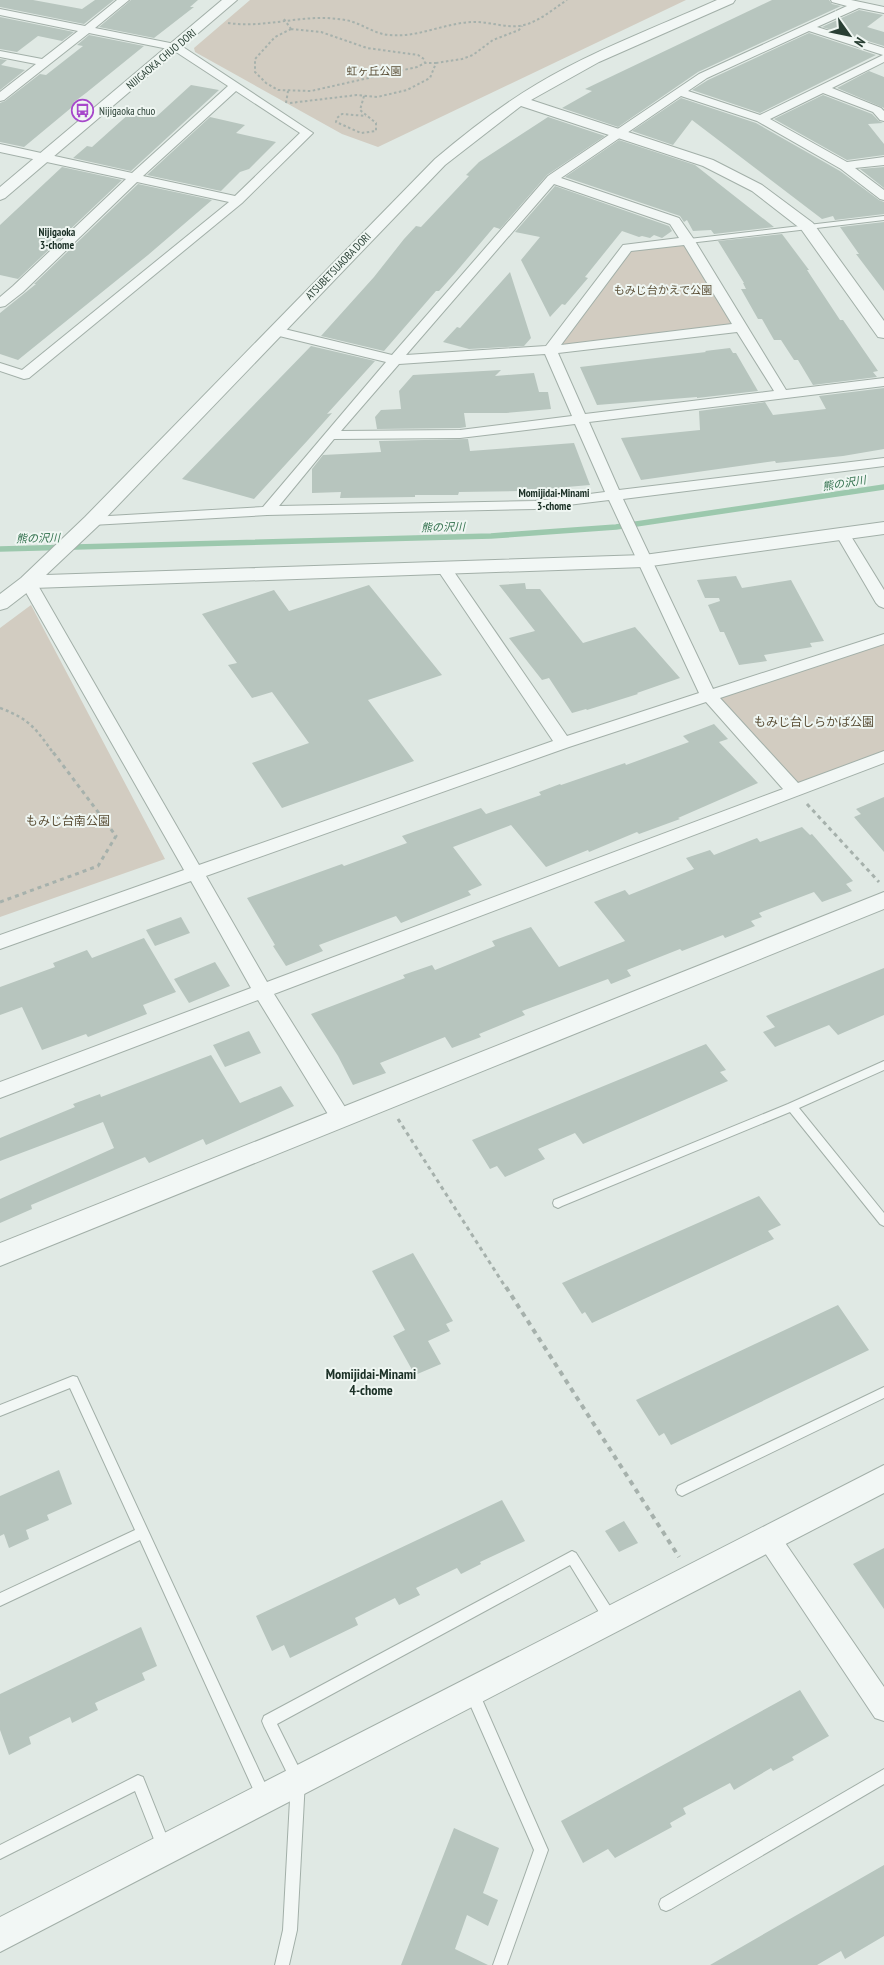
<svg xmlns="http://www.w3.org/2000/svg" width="884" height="1965" viewBox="0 0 884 1965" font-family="'PT Sans Narrow','Noto Sans JP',sans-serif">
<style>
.green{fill:#d2ccc1}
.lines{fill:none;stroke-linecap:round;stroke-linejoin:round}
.stream{stroke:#9cc8ad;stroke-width:5.5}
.building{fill:#b7c5be}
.service-casing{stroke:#a2afa8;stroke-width:2}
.minor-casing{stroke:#a2afa8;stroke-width:2}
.tertiary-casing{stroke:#a2afa8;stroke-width:2}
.path-far3{stroke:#a6b1ac;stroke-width:2;stroke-dasharray:2.5 2.5;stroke-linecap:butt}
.path-far2{stroke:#a6b1ac;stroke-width:2.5;stroke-dasharray:3 3;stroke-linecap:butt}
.path-far1{stroke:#a6b1ac;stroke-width:3;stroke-dasharray:4 4;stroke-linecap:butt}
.path{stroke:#a6b1ac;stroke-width:4;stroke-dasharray:5 5;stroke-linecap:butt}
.service{fill:#f2f7f5;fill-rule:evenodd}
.minor{fill:#f2f7f5;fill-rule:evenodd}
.tertiary{fill:#f2f7f5;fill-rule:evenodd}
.labels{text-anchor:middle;stroke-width:4;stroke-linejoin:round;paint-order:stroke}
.far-street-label{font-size:11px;fill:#293f34;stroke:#eff6f2}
.far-park-label{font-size:11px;fill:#5b4f37;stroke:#eff6f2}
.far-poi-label{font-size:11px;fill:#293f34;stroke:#eff6f2;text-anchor:start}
.far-neighbourhood-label{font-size:11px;font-weight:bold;fill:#1b3026;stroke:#eff6f2}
.far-water-label{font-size:11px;font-style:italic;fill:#34724f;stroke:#eff6f2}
.park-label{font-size:12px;fill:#5b4f37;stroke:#eff6f2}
.neighbourhood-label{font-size:14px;font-weight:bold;fill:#1b3026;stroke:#eff6f2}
</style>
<rect width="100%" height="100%" fill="#e0e9e4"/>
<path class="green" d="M250 0H686L378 147 342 134 195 52 194 48Z
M689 241 742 327 550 350 627 248Z
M31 605 165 859 0 917V628Z
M884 639V757L795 791 708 695Z"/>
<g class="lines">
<path class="stream" d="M0 549 491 536 616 527 884 487"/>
</g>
<path class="building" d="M0 0H33L82 9 95 0H114L84 24 0 7Z
M131 0H198L190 7H194L154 38 99 27Z
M772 0H829L832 4 841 6 698 72 618 127 562 108 592 91 585 89Z
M859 10 883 15 867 27 884 32V46L822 27Z
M0 17 74 32 62 41 38 36 17 52 0 49Z
M809 33 876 55 760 113 692 90 708 80Z
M89 35 144 46 86 93 74 102 77 103 24 147 0 142V103L5 101 40 74 46 75 83 46 77 45Z
M0 59 7 60 1 65 25 70 0 90Z
M869 71 884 77V108L837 88Z
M191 85 219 90 131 171 73 158 87 146 92 147 131 112 156 117Z
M823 95 872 114 879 121 883 123 868 124 884 144V155L847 160 774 119Z
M681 98 756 123 840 171 879 200 884 202V214L835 220 833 216 822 219 692 120 673 145 632 131Z
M210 117 245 125 236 133 276 142 249 169 240 172 221 191 147 175Z
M548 117 605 136 547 175 500 229 494 227 456 272 439 291H436L384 351 321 336 374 277 404 239 416 226 421 227 469 176 466 175 479 162Z
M619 140 695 165 774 227 714 234 711 230 693 231 687 220 684 222 680 216 565 177Z
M62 167 122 180 18 279 0 275V225Z
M884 167V188L860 169Z
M138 184 212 200 148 255 18 360 0 354V313L36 284H34Z
M555 186 669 226 672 231 662 238 654 235 650 238 642 236 639 237 622 231 585 277 588 278 565 305 562 304 550 317 521 260 540 237 515 232Z
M884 222V291L856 254H859L840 227Z
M782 234 809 270H807L840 320H843L878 371 873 372 877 377 813 385 798 360H794L781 340H774L762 319H758L741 289H746L743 283H744L718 241Z
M510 272 531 338 524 346 469 349 443 342 457 327 460 328Z
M311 346 375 361 327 414 332 413 308 440 254 499 182 479Z
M730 348 733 353H736L758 391 697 398V397L597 405 580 367 706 352 705 351Z
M501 370 495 376 534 373 539 392H548L551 409 506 413H464L466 427 460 428 377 429 375 417 381 410 401 409 399 391 413 375Z
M884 388V449L843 456 776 463 775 461 641 480 621 438 700 430 699 411 765 402 773 415 826 409 819 396Z
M468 439 470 451 574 443 590 485 520 491 459 492 458 495H415V497L340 498 341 492 312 493V469L323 455 381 452 379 441Z
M736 576 742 588 791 580 824 641 810 643 812 647 764 655 767 661 739 665 724 632H720L708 605 720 601 719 598H705L697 580Z
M525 583 526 589H540L583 643 635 627 680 678 637 693 638 694 587 710 586 709 572 713 549 678 542 680 509 638 535 631 499 585Z
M369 585 442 675 368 700 414 761 282 808 252 763 309 743 272 692 252 698 228 665 237 663 202 614 274 590 289 611Z
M714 724 728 739 719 742 758 783 678 818 680 819 639 834 637 832 589 852 588 850 546 867 511 825 453 847 482 885 468 891 471 895 401 923 396 916 319 945 323 951 286 966 273 946 275 945 247 898 342 864 344 866 407 843 402 836 481 808 486 814 541 795 539 792 560 784 561 785 625 763 626 765 689 742 683 736Z
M884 797V852L854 817 861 814 856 809Z
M802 827 810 835 812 834 853 881 846 884 852 891 822 902 814 892 759 913 762 917 751 921 755 926 725 938 723 935 682 951 680 949 627 970 631 976 611 984 608 979 522 1011 525 1015 479 1034 481 1037 452 1048 445 1037 380 1063 386 1073 353 1085 338 1056 311 1014 405 978 403 975 432 965 435 970 495 946 492 941 531 927 559 967 625 941 594 902 625 890 629 895 694 869 686 858 710 850 714 855 757 838 760 842Z
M181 917 190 933 155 946 146 930Z
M144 938 176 992 143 1005 147 1014 88 1037 86 1034 42 1050 22 1007 0 1015V987L55 967 53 963 87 950 92 958Z
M215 962 230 986 189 1003 174 979Z
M884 968V1015L838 1035 829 1025 775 1047 763 1032 775 1027 766 1016Z
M249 1031 261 1053 225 1067 213 1045Z
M706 1044 726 1070 720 1072 728 1081 583 1144 575 1133 538 1149 545 1159 505 1177 497 1166 490 1169 472 1140Z
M211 1055 240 1103 281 1086 294 1106 206 1145 203 1139 149 1163 145 1157 31 1205 32 1209 0 1223V1199L114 1148 103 1122 0 1161V1138L75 1107 73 1104 100 1094 101 1097Z
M759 1196 781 1225 768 1231 774 1239 592 1323 585 1312 582 1314 562 1283Z
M413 1253 453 1321 446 1324 450 1331 428 1341 441 1364 415 1375 393 1336 405 1330 372 1271Z
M838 1305 869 1350 671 1445 664 1433 659 1436 636 1400Z
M59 1470 72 1504 47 1515 49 1520 26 1530 29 1539 9 1548 4 1534 0 1536V1496Z
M502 1500 525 1541 480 1562 481 1564 461 1574 457 1568 416 1588 420 1595 399 1605 395 1598 355 1618 358 1625 290 1658 284 1645 272 1651 256 1616Z
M624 1521 638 1543 619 1552 605 1531Z
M884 1548V1609L853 1564Z
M141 1627 157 1666 142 1673 145 1680 95 1703 98 1710 72 1723 70 1717 29 1737 31 1744 9 1755 0 1730V1694Z
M800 1690 829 1736 792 1757 794 1760 773 1771 771 1768 734 1790 730 1783 683 1808 686 1814 670 1823 672 1827 615 1858 608 1849 583 1863 561 1821Z
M454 1828 499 1848 483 1893 498 1900 488 1926 467 1915 455 1949 488 1965H401Z
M884 1865V1936L845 1959 841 1951 817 1965H710Z"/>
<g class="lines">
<defs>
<path id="service" d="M884 216V220L689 243 686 241 689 239Z
M884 1061V1070L799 1108 884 1213V1226L880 1224 790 1112 562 1206 558 1208 554 1206 553 1203 554 1200 788 1104Z
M73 1376 77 1377 269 1792 271 1797 269 1802 264 1804 259 1802 140 1540 0 1606V1593L135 1530 70 1388 0 1416V1405Z
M884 1387V1398L686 1494 682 1496 678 1494 676 1490 678 1486Z
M572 1551 576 1553 615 1614 616 1618 615 1622 610 1624 605 1622 570 1565 277 1724 305 1780 297 1930 289 1965H275L283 1930 291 1781 264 1726 262 1721 264 1716Z
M472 1686 477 1688 548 1850 507 1965H493L534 1850 465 1693 467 1688Z
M884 1769V1784L671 1909 666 1911 661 1909 659 1904 661 1899Z
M138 1775 143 1777 171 1847 169 1852 164 1854 159 1852 135 1791 0 1859V1845Z"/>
<path id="minor" d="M117 0H129L95 28 180 45 313 133 242 203 29 378 24 379 0 371V363L22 370 229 202 137 182 23 292 5 306 0 307V297L13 286 126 179 0 152V144L132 173 228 86 173 50 89 33 4 100 0 101V92L36 64 0 57V51L42 59 78 31 0 15V9L85 26ZM236 91 300 133 235 196 143 176Z
M831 0H851L884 7V13L859 8 817 27 884 48V62L832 88 881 108 884 111V121L880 120 873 112 823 93 770 119 847 162 884 157V165L855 168 884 190V200L880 199 841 169 757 121 681 96 561 178 679 218 695 241 786 390 884 378V386L589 422 619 490 884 458V466L623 499 713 689 884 634V644L720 698 798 783 884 751V763L274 994 348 1112 351 1118 348 1124 341 1126 334 1124 258 1000 0 1098V1082L251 988 191 881 0 949V935L184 870 20 582 23 579H33L36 582 199 865 553 741 435 566 438 563H448L567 736 699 693 609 500 535 509 267 515 92 525 87 524 85 521 87 518 92 517 263 507 386 362 271 334 269 331 271 328 276 327 392 355 548 176 699 74 847 6 832 2ZM809 31 883 55 760 115 688 91 707 78ZM554 184 670 224 679 238 623 245 546 346 406 355ZM684 245 732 324 561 345 631 251ZM737 332 774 391 585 414 558 353ZM545 354 572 416 460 430 341 431 399 364ZM575 424 605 492 535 501 279 506 334 439 460 438ZM706 702 783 789 267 982 206 876 569 747Z
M842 529 847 530 849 533 884 590V608L879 606 876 603 835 533 837 530Z
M769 1528 777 1531 884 1687V1721L875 1718 761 1547 757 1539 761 1531Z"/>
<path id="tertiary" d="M222 0H237L5 198 0 200V187Z
M717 0H735L733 3 599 62 531 100 713 160 762 185 813 223 884 321V338L878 337 801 229 752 191 703 166 521 106 445 165 99 525 46 575 644 555 884 522V534L644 567 33 588 7 608 0 610V594L21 578 85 517 435 159C467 132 500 106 537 84 594 50 657 27 717 0Z
M884 892V909L0 1266V1243Z
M884 1465V1493L0 1952V1917Z"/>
</defs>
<use href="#service" class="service-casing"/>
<use href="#minor" class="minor-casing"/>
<use href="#tertiary" class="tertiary-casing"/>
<path class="path-far3" d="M284 19 291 29
M228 23C261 28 294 17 327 18 336 19 345 19 353 22 365 26 376 34 389 35 419 38 446 22 475 22 492 22 508 29 524 25 540 21 553 9 567 0
M291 29 321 32 367 48 418 55 424 59 425 63 417 67 311 91 278 90 266 83 255 72V59L275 37Z
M436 63 462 59 473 55 493 40 519 30 522 26
M364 96 360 110 376 123V131L361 133 336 122 337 118 342 114 366 116
M286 103 288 91
M290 103 357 95 377 97 407 90 430 78 436 63H425"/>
<path class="path-far2" d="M0 708C30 719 36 729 54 754"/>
<path class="path-far1" d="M807 804 879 882
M0 902 98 866 116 836 53 752
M398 1119 506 1288"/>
<path class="path" d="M506 1287 679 1557"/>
<use href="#service" class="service"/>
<use href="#minor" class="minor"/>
<use href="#tertiary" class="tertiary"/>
</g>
<defs>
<symbol id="bus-ring" viewBox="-11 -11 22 22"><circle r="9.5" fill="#eff6f2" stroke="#a748cb" stroke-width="1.5"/><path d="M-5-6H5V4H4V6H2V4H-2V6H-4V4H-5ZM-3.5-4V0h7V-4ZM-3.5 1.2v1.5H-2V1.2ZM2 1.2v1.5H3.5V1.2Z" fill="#a748cb"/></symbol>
</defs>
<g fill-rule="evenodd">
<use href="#bus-ring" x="70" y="98" width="25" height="25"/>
</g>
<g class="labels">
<g class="far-street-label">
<text transform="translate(161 59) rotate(-40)" y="4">NIJIGAOKA CHUO DORI</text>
<text transform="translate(338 266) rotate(-46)" y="4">ATSUBETSUAOBA DORI</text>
</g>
<g class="far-park-label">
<text x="374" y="75">虹ヶ丘公園</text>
<text x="663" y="294">もみじ台かえで公園</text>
</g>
<g class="far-poi-label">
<text x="99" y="115">Nijigaoka chuo</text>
</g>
<g class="far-neighbourhood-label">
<text x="57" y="236">Nijigaoka<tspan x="57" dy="13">3-chome</tspan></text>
<text x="554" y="497">Momijidai-Minami<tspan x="554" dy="13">3-chome</tspan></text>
</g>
<g class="far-water-label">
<text transform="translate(844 483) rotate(-9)" y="4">熊の沢川</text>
<text transform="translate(443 527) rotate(-1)" y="4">熊の沢川</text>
<text transform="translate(38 538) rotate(-1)" y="4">熊の沢川</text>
</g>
<g class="park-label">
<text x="814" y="726">もみじ台しらかば公園</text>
<text x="68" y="825">もみじ台南公園</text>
</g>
<g class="neighbourhood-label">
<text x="371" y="1379">Momijidai-Minami<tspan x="371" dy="16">4-chome</tspan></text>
</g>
</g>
<g transform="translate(849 35) rotate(123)" stroke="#eff6f2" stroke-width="4" paint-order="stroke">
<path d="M0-4L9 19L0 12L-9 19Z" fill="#293f34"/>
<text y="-8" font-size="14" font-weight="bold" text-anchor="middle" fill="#293f34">N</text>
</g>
</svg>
